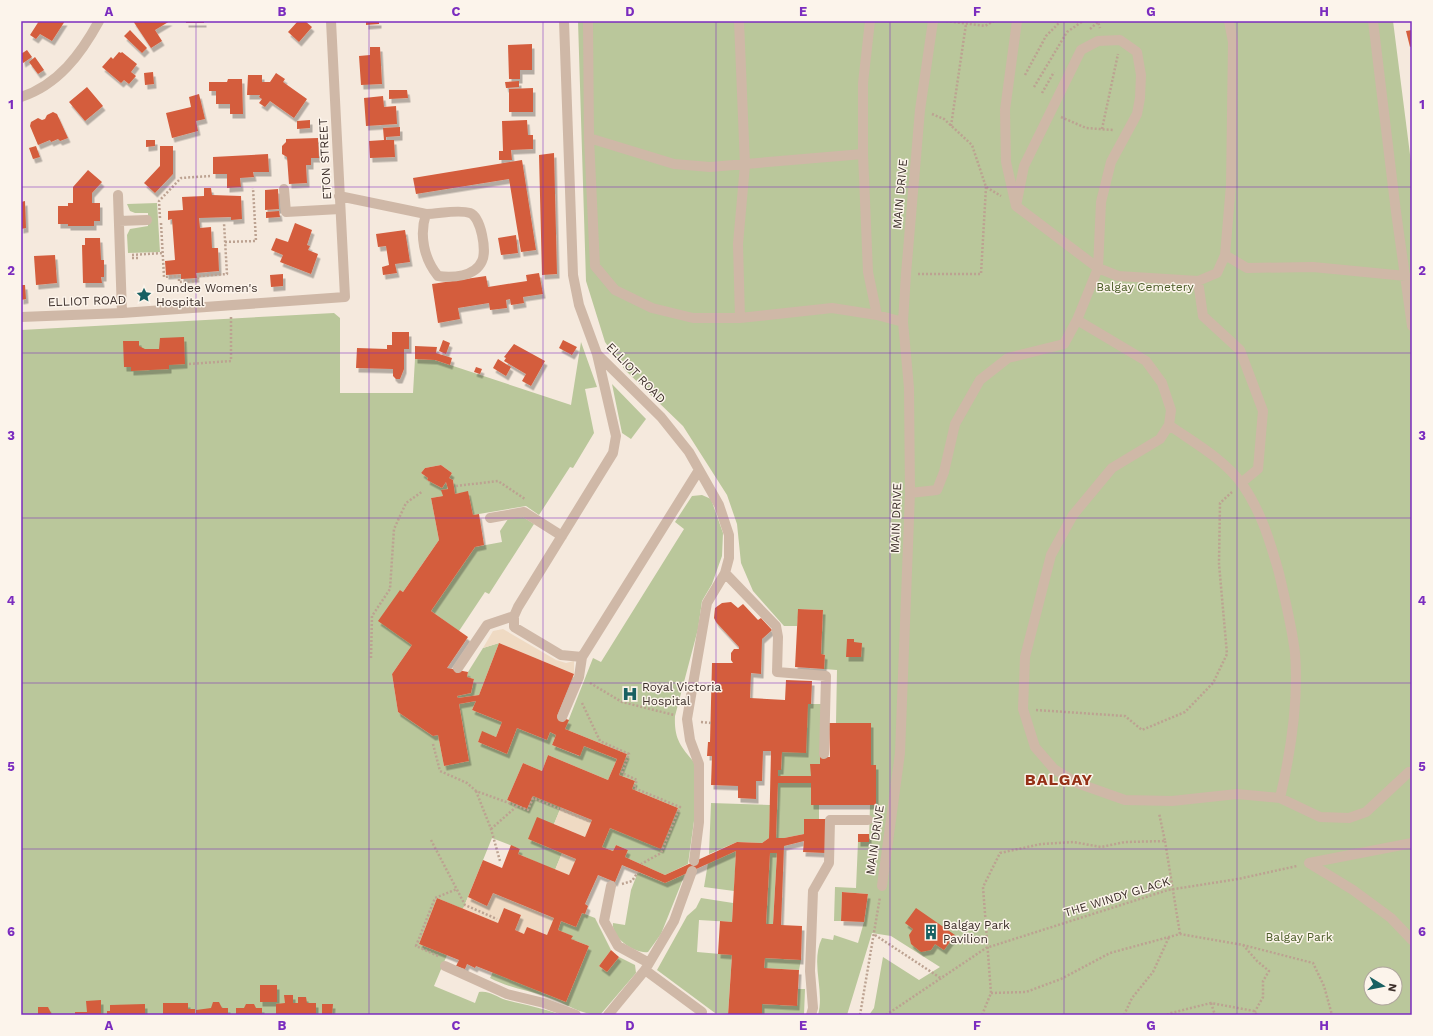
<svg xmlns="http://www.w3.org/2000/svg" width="1433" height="1036" viewBox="0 0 1433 1036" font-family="'Work Sans',sans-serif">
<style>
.green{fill:#bac79b;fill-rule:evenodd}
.plaza{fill:#efdac3}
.building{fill:#d45d3d;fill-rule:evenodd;filter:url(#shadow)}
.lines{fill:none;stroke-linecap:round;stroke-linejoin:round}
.path{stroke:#bca291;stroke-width:2.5;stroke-dasharray:2 2;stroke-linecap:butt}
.minor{stroke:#cfb8a7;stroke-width:10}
.path-bridge{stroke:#bca291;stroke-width:2.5;stroke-dasharray:2 2;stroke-linecap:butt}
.grid{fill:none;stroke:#7b2cbf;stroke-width:1;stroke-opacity:0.55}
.labels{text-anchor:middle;stroke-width:3;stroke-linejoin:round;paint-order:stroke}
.street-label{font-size:12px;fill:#3b2e29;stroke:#fcf4eb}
.park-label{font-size:12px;fill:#4c5d29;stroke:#fcf4eb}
.poi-label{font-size:12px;fill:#3b2e29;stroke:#fcf4eb;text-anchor:start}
.district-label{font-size:16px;font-weight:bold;letter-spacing:1px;fill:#953117;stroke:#fcf4eb}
.neatline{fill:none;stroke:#7b2cbf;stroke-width:1.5}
.grid-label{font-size:13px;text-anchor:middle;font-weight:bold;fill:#7b2cbf}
</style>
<defs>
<filter id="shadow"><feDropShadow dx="2.5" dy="4.5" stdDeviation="0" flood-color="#0004"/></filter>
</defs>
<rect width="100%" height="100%" fill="#f5e9dd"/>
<path class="green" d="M578 21H1393L1412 170V1015H869L874 1008 883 957 919 980 940 967 891 936 872 933 847 1015H818C825 990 810 963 822 938L833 940 834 935 858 943 864 922 868 894 842 892 841 921H834L835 887 856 888 858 842H869L870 805 876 804V765H871V723H836L837 670 824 669 825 655 821 654 823 610 799 609 797 626H784L753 591 741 563 737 524 727 495 683 426 625 370 605 342 586 281ZM1371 974H1395V998H1371Z
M157 203 160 252 128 253 127 235 130 229 148 226V213H135L130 211 127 204Z
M334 313 340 318V393H413L415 359 435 360 571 405 581 342 597 387 585 389 594 433 573 468 570 467 539 515 526 506 473 515 468 492 455 494 453 480 449 478 452 473 441 465 425 468 421 473 428 478 427 480 442 488 446 482 448 489 442 490 443 496 431 498 439 540 403 592 400 590 412 645 392 674 398 712 433 736 438 735 444 766 469 761 459 704 476 701 472 710 502 722 496 737 482 732 478 742 507 754 517 728 547 740 550 732 556 735 552 745 579 756 584 746 617 759 608 780 548 755 542 771 523 763 507 800 527 809 533 796 561 807 554 824 528 839 562 853 555 870 518 854 520 849 492 838 463 909 437 898 419 944 447 955 434 986 475 1003 479 992C489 990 497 997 506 1000 525 1005 543 1008 561 1015H21V330Z
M612 384 646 419 631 439 622 433Z
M702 495 711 499 723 533 722 556 712 584 702 601 698 629 675 716C674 738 680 746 694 762V821L688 864 665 875 625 857 628 850 616 845 613 851 602 847 610 828 661 848 678 808 632 789 635 781 619 775 627 754 565 729 593 658 601 662 684 529 675 522 692 496Z
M523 517 534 524 489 594 485 592 459 631 431 611 475 547 502 542 500 531 508 519Z
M499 643 479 695 458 698 457 696 471 693 474 679 467 677 468 672 483 648Z
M808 704H821L820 764H811V776H778V770H781L782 752Z
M778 783H811V805H819V819H804V834L784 838H776Z
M711 803 770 805 769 838 762 843 737 842 709 854Z
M736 851 734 891 704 887 708 863Z
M770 853H777L773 924H766Z
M638 872 665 883 685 874 661 934 648 952C635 954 611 938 613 923L625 925 631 890Z
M701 898 733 903 732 922 699 920 697 952 732 955 728 1014 715 1013 657 970 687 916 696 908Z
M582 913 595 918 611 950 599 966 607 972 619 957 635 965 636 973 600 1015C581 1015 565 1003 547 997 528 990 509 988 490 978L493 972 566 1002 589 946 571 939 572 936 558 930 561 921 576 927Z
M765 958 801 960 799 970 764 968Z
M798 989H805L804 1015H762V1004L797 1006Z"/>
<path class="plaza" d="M503 629 556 660 566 663 574 661V674L499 643 483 648 493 631Z
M561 807 592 820 585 837 554 824Z
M562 853 576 859 569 875 555 870Z
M493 893 554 918 547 935 524 934 515 930 521 915 504 908 498 923 463 909 468 897 487 905Z"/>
<path class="building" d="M39 21H65L52 41 40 34 36 39 30 35Z
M133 21H170L155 30 162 41 151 48Z
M186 21H204V23H186Z
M298 21H305L312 27 299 42 288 32Z
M366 21H379V24L366 25Z
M130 30 147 48 142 53 124 36Z
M1412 30V46L1410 47 1406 31Z
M532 44V70H520V79H509L508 45Z
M370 47H380L382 84 361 85 359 56 370 55Z
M27 50 32 57 23 63 21 54Z
M119 52 121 53 122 52 137 64 131 72 136 76 129 84 124 80 121 83 102 67 111 57 113 59Z
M35 57 44 70 38 74 29 62Z
M153 72 154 84 145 85 144 73Z
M276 73 285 79 283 82 307 99 294 118 270 101 265 107 259 103 262 99 259 97 260 95H247L248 75H262V82H270Z
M228 79H242L243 114H230V104H216V91H209V82H227Z
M519 81V87L506 88 505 82Z
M87 87 103 106 85 121 69 102Z
M533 88V112H509V89Z
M389 90H407L408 98 389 99Z
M199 94 205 119 196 121 198 131 172 138 166 113 191 107 189 97Z
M383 96 384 107 396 106 397 124 366 126 364 98Z
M53 112 57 114 68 138 60 141 58 139 51 142 50 140 38 145 30 126 31 122 38 118 42 120 45 119 47 115Z
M310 120V128L297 129V121Z
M527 120 528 135H533V149L511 150 512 160H499V151H503L502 121Z
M400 127V136L386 137V140H394L395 157 370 158 369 141 384 140 383 128Z
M318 138 319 158H311V165H306L307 183 289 184 287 157 282 154V146L286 142V139Z
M146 140H155V146L146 147Z
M36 146 40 157 33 159 29 148Z
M160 146H173V174L155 193 144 183 160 166Z
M554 153 557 274 542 275 539 155Z
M268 154 269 172H253L254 177 240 178 241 187 227 188V174H213V157Z
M522 160 536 250 521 252 509 179 416 194 413 178Z
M88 170 102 182 92 193V203H100V221H94V226H68V224H58V206H68V203H73V187Z
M204 188H211L212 195 241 196 242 219 231 220V217L199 218 200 228 211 227 212 248H218L219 271 196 273 197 278 181 279V274L166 275 165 261 175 260 172 219 168 220V211L183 210 182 197 204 196Z
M278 189 279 209 265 210V190Z
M25 201 26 228 21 229V202Z
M279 211 280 217 266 218V212Z
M295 223 312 230 307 245 310 246 308 250 318 254 311 274 280 262 283 255 271 250 276 238 288 242Z
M405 230 410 262 395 264 397 273 383 275 382 267 389 265 386 246 378 247 376 234Z
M516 235 518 253 501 255 498 238Z
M85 238H100L101 260H104V277H101L102 283H83L82 245H85Z
M55 255 57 283 36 285 34 256Z
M539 273 543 294 523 297 524 303 511 305 510 299 506 300 507 308 490 310 489 303 458 308 460 319 438 323 432 284 486 276 488 287 527 281 526 275Z
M283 274V286L271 287 270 275Z
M21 285H25L26 299 21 300Z
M392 332H409V349H404V369L400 379H396L393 376V369L356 368 357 348 387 349V345H392Z
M184 337 185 364 169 365V369L131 371V367H124L123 341H139V346L145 349H159L160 338Z
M443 340 450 343 446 354 439 351Z
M563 340 577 347 572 355 559 348Z
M514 344 545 361 531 386 522 381 526 374 504 361 506 358 504 357Z
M415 346 437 347 436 353 452 358 450 365 435 360 415 359Z
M498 359 511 367 506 376 493 368Z
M476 367 482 369 480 374 474 372Z
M441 465 452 473 449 478 453 480 455 494 468 491 473 515 479 514 484 545 475 547 431 611 468 637 447 668 468 672 467 677 474 679 471 693 457 696 458 698 479 695 499 643 574 674 557 716 569 720 565 729 627 754 619 775 635 781 632 789 678 808 661 849 610 828 602 847 613 851 616 845 628 850 625 857 665 875 737 842 762 843 769 838 771 751H763L762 781H756V799L738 798V786L711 785 712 756H707L708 742H710L712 663H733L731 660V653L734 649H739V647L716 622 714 618 715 608 722 603 731 602 738 608 743 604 758 620 761 618 772 630 762 639 761 674 751 673 750 698 785 700 786 680 812 681 811 704H808L806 753 782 752 781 770H778V776H811L810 764H820V757H830L829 723H871V765H876V805H811V783H778L776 838H784L804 834V819H826L825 853 803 852 804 841 784 846 781 925 802 926 801 960 765 958 764 968 799 970 797 1006 762 1004V1015H728L732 955 718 954 720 921 732 922 736 851 665 883 622 865 615 882 598 875 585 904 588 906 585 914 582 913 576 927 561 921 558 930 573 936 571 939 589 946 566 1002 476 966 475 968 467 964 465 969 456 966 459 960 419 944 437 898 498 923 504 908 521 915 515 930 524 934 527 927 547 935 554 918 493 893 487 906 468 897 483 860 502 868 511 845 520 849 518 854 569 875 576 859 528 839 537 817 585 837 592 820 533 796 527 809 507 800 523 763 542 771 548 755 608 780 617 759 584 746 580 756 552 745 556 735 550 732 547 740 517 728 507 754 478 742 482 731 496 737 502 722 472 710 476 701 459 704 469 761 444 766 438 735 433 736 398 712 392 674 412 645 378 621 400 590 403 592 439 540 431 498 443 496 441 490 448 489 446 482 442 488 427 480 428 478 421 473 425 468ZM770 853H777L773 924H766Z
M798 609 823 610 821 654 825 655 824 669 795 667Z
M847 639H854V642L862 643 861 657H846Z
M858 834H869V842H858Z
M842 892 868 894 864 922 841 921Z
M916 908 955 935 944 950 935 944 931 950 921 952 911 944 909 935 913 929 905 923Z
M611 950 619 957 607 972 599 966Z
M260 985H277V1002H260Z
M284 995H293V1003H298V997H306L307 1003H316V1015H276V1004L285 1003Z
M101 1000V1015H75V1012H87L86 1001Z
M213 1002H219L222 1008H228V1015H196V1010L211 1008Z
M163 1003H188V1009H195V1015H163Z
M145 1004V1015H107V1011H110V1005Z
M246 1004H254L256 1008H262V1015H236V1008H244Z
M322 1004H333L332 1015H322Z
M38 1007H48L52 1015H38Z"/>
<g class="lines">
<path class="path" d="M946 21 985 26 994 21
M1090 29 1098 22 1100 28
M1025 75 1046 36 1061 21
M1034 87 1067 32 1083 21
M1042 93 1054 72
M932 114 944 119 972 145 986 187 1001 196
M1061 117 1086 128 1113 130
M951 126 966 24
M1102 129 1118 54
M160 218 159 201 181 178 210 176
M161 223 164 277 179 276V282L198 281V276L227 274 224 223
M225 242 256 241 253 188
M132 255 163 253
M132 258H139
M918 274H981L986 187
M189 364 231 361V317
M456 486 498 481 525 499
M371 658 372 616 390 589 394 529 406 503 423 491
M590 683 622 702 674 715
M582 703 600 741 629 754 622 773 637 780 634 788 680 807 661 853 641 864
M1036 710 1125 716 1142 730 1185 712 1213 683 1227 654 1219 564 1220 503 1232 492
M701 722 711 723
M433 744 440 771 467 783 476 791 528 810 533 798 589 821
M476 791 491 829 500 861
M491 829 517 806
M431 840 465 905 497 919
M622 884 632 881 638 872
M875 935 942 979
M1243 945 1257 961 1269 971 1263 981V997L1253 1015
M438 956 416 946 435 898 457 889
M991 993 1026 992 1061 979 1110 953 1180 934 1243 945 1313 963 1324 986 1332 1015
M1211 1003 1215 1015
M860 1015 880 897
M886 1015 986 948 1168 890 1238 879 1297 866
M982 1015 991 993 983 887 1000 853 1041 844 1073 842 1101 847 1125 842 1165 841 1159 813
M1124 1015 1132 998 1153 972 1169 937
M1167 1015 1171 1013 1211 1003 1254 1011 1257 1015"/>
<path class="minor" d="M564 21 573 275 579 305 597 354 661 417 689 452 719 505 729 535V558L725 573 707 603 687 719 690 740 699 764V822L694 861
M588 21 589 138 595 266 615 290 652 308 693 318H740L832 308 877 315 903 322
M739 21 745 165 738 244 740 318
M870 21 863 83V154L868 272 877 315
M1017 21 1005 110 1006 162 1016 206 1098 268 1118 276 1198 281 1217 273 1225 255 1231 185 1233 42 1229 21
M1373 21 1396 212 1412 326
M21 97C58 85 81 54 99 21
M589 138 674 164 710 167 863 154
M284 189 286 212 340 209
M118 195 122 313
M339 196 426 214C419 235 424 259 438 276 452 278 475 277 482 261 487 251 481 217 470 213 458 209 439 214 426 214
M119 221 147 220
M1225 255 1247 268 1313 267 1406 276
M1198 281 1203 316 1240 350 1263 411 1258 469 1241 483
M21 317 122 313 345 297 331 21
M1077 320 1146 361 1162 383 1171 410 1169 425 1160 439 1112 468 1073 515 1051 555 1025 657 1023 709 1035 747 1054 769 1077 783 1125 800 1172 801 1237 794 1280 798 1320 817 1349 818 1366 812 1409 772H1412
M597 354 616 436 613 453 518 607 514 616V627L561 655 582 657 699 470
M1169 425C1193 442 1224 459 1242 484 1261 511 1270 541 1279 573 1285 599 1292 627 1295 653 1299 702 1291 751 1280 798
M910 493 937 490 944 472 955 424 980 380 1008 358 1064 344 1077 320 1098 268 1101 202 1111 162 1137 114 1140 98 1141 75 1137 52 1120 40 1098 41 1081 50 1024 166 1016 206
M490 518 524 512 562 536
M725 573 776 626 778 637 777 672 826 676 824 754
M458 668 487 625 514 616
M562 717 579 677 582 657
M1309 863 1353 890 1391 918 1412 940
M1309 863 1412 843
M611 886 604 921 618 946 649 963
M882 886 900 753 910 493 909 388 903 322 906 274 920 110 933 21
M445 966 507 994 544 1003 576 1015
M645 970 702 1012
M608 1015 645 970 674 921 692 871
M811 1015 813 1008 810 971 813 891 829 863 830 820H868"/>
<path class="path-bridge" d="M1165 841 1180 934"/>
</g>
<path class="grid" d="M196 21V1015M369 21V1015M543 21V1015M716 21V1015M890 21V1015M1064 21V1015M1237 21V1015M21 187H1412M21 353H1412M21 518H1412M21 683H1412M21 849H1412"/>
<defs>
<symbol id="sight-bare" viewBox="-9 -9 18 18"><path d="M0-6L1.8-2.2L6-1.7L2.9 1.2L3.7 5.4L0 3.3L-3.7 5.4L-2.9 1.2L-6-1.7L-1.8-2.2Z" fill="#186062" stroke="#fcf4eb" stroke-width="2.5" paint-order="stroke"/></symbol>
<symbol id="hospital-bare" viewBox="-9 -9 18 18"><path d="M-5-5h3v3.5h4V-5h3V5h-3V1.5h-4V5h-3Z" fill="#186062" stroke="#fcf4eb" stroke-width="2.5" paint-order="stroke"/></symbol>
<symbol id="building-bare" viewBox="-9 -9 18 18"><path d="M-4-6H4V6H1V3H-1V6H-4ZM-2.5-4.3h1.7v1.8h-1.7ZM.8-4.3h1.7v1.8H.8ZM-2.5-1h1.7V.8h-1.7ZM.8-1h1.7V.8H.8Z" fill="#186062" stroke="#fcf4eb" stroke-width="2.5" paint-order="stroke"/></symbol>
</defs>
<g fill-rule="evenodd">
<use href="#sight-bare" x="133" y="284" width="22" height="22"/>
<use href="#hospital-bare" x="619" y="683" width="22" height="22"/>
<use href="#building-bare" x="920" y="921" width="22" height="22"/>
</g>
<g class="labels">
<g class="street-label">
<text transform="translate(325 159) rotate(-93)" y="4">ETON STREET</text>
<text transform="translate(900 194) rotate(-85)" y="4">MAIN DRIVE</text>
<text transform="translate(87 301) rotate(-2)" y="4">ELLIOT ROAD</text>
<text transform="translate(636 373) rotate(46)" y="4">ELLIOT ROAD</text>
<text transform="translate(896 518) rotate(-88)" y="4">MAIN DRIVE</text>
<text transform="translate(875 840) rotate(-82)" y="4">MAIN DRIVE</text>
<text transform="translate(1117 897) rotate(-17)" y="4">THE WINDY GLACK</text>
</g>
<g class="park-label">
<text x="1145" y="291">Balgay Cemetery</text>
<text x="1299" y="941">Balgay Park</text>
</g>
<g class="poi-label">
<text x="156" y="292">Dundee Women's<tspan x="156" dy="14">Hospital</tspan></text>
<text x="642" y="691">Royal Victoria<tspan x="642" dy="14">Hospital</tspan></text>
<text x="943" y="929">Balgay Park<tspan x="943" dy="14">Pavilion</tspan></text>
</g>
<g class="district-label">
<text x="1059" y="785">BALGAY</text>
</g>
</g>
<rect width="1433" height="1036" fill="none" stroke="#fcf4eb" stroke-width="44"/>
<g transform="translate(1383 986) rotate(100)"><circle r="19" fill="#fcf4eb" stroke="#afa59d"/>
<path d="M0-3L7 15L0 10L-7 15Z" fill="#186062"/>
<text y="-6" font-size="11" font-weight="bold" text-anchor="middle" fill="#3b2e29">N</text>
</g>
<rect x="22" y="22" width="1389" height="992" class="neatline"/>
<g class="grid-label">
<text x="109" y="16">A</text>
<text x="282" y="16">B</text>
<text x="456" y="16">C</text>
<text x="630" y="16">D</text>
<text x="803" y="16">E</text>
<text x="977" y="16">F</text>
<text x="1151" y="16">G</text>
<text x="1324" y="16">H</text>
<text x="11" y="109">1</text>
<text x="1422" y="109">1</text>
<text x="11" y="275">2</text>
<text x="1422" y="275">2</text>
<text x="11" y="440">3</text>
<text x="1422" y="440">3</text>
<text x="11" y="605">4</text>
<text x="1422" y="605">4</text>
<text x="11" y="771">5</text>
<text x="1422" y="771">5</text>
<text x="11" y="936">6</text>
<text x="1422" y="936">6</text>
<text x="109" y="1030">A</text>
<text x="282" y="1030">B</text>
<text x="456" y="1030">C</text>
<text x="630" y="1030">D</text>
<text x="803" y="1030">E</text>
<text x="977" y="1030">F</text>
<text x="1151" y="1030">G</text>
<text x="1324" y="1030">H</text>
</g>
</svg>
